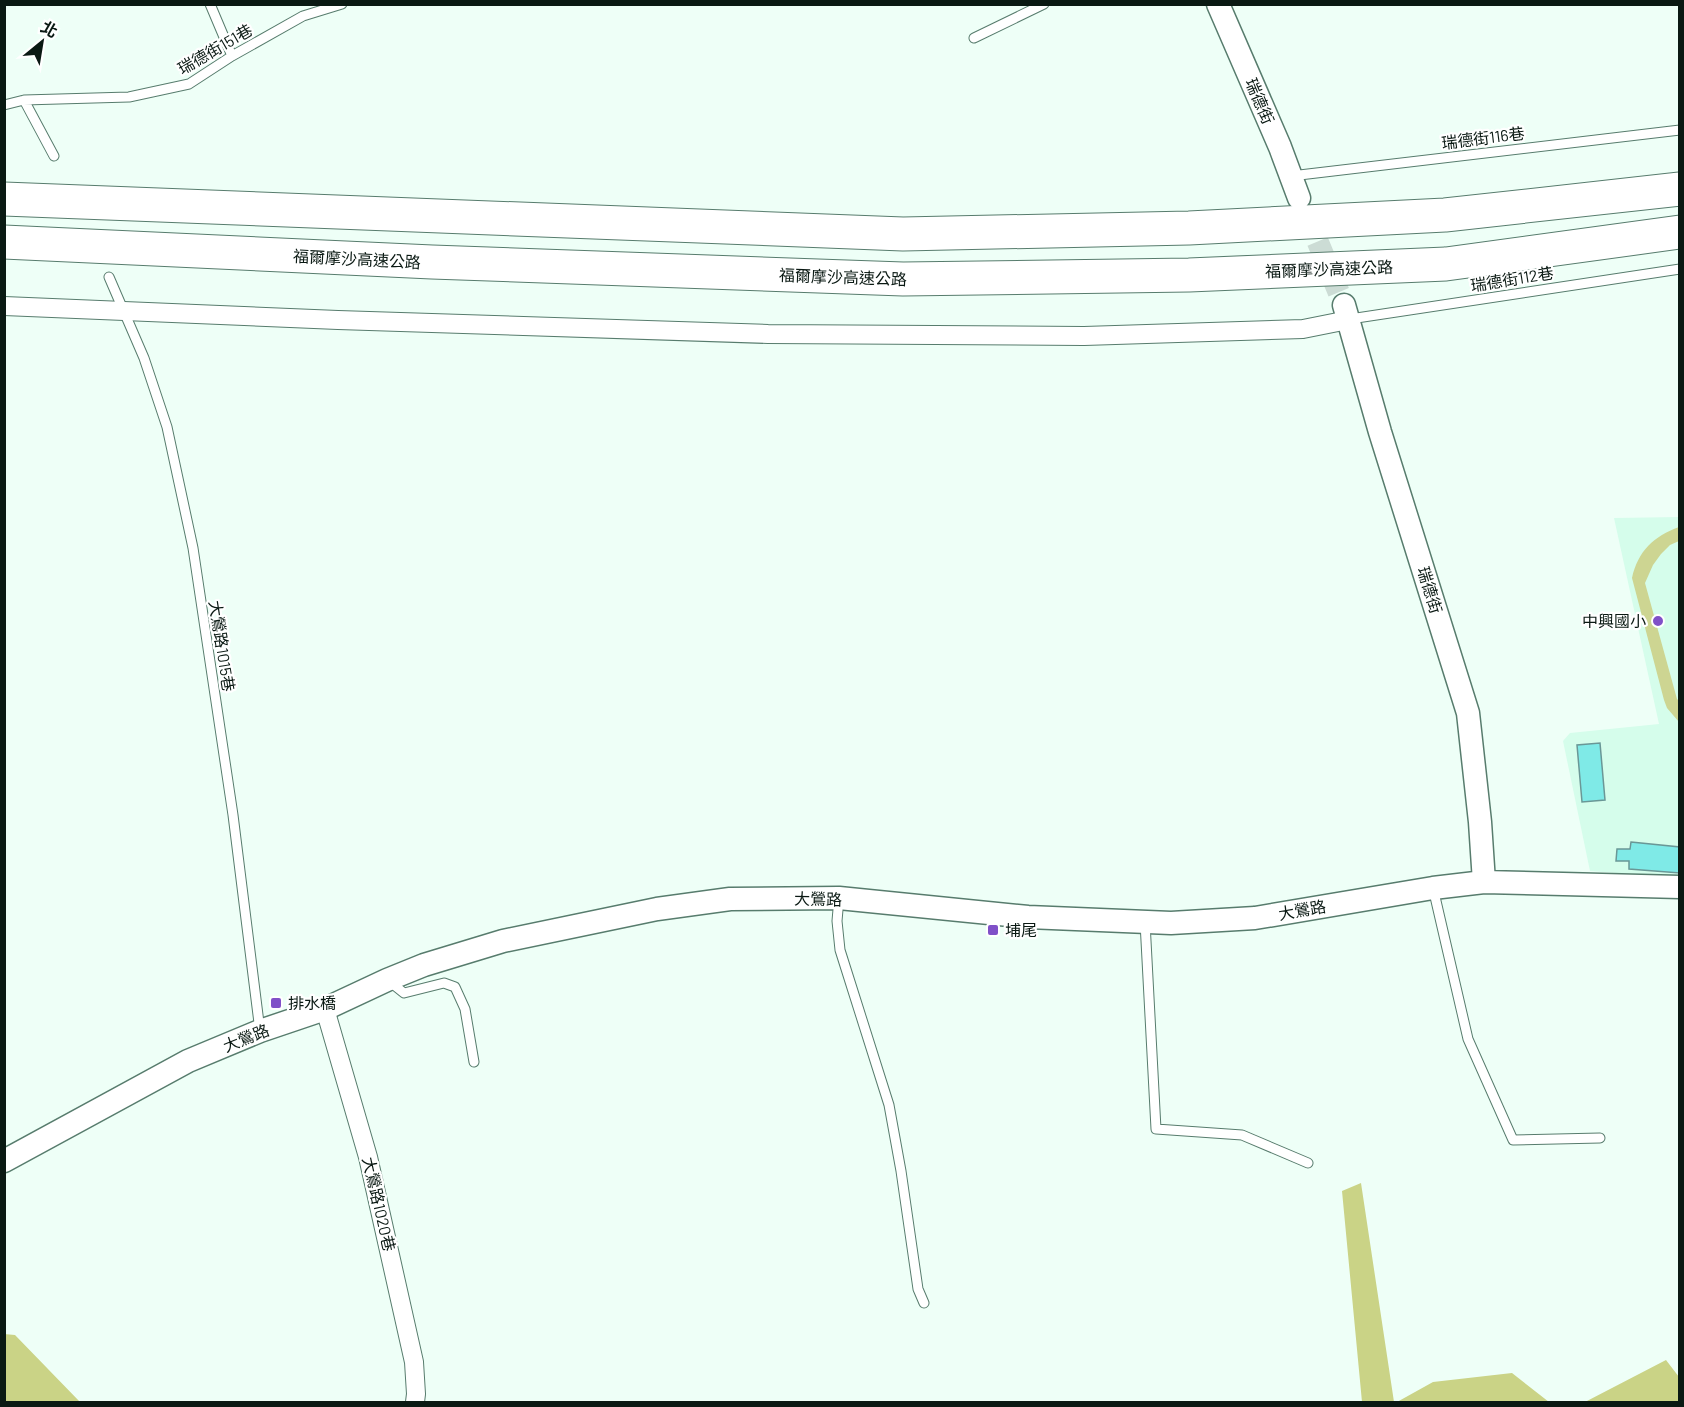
<svg xmlns="http://www.w3.org/2000/svg" width="1684" height="1407" viewBox="0 0 1684 1407" font-family="Barlow,'Noto Sans TC',sans-serif">
<style>
.built{fill:#d5fdeb}
.green{fill:#cdd592}
.forest{fill:#cad386}
.building{fill:#7feae7;stroke:#6a9796;stroke-width:1.5}
.lines{fill:none;stroke-linecap:round;stroke-linejoin:round}
.tertiary-tunnel{stroke:#ccdcd5;stroke-width:22;stroke-dasharray:22 11;stroke-linecap:butt}
.service-casing{stroke:#577c6d;stroke-width:11}
.minor-casing{stroke:#577c6d;stroke-width:20}
.tertiary-casing{stroke:#577c6d;stroke-width:25}
.motorway-casing{stroke:#577c6d;stroke-width:35}
.service{stroke:#fff;stroke-width:9}
.minor{stroke:#fff;stroke-width:18}
.tertiary{stroke:#fff;stroke-width:22}
.motorway{stroke:#fff;stroke-width:33}
.poi-dot{fill:#8050c8;stroke:#fff;stroke-width:2}
.labels{text-anchor:middle;stroke-width:4.5;stroke-linejoin:round;paint-order:stroke}
.street-label{font-size:16px;fill:#0a1913;stroke:#fff}
.poi-label{font-size:16px;fill:#0a1913;stroke:#fff;text-anchor:start}
</style>
<rect width="100%" height="100%" fill="#eefff7"/>
<path class="built" d="M1679 517V878L1590 871 1563 741 1570 733 1659 724 1614 518Z"/>
<path class="green" d="M1679 527V541L1670 545 1661 554 1653 565 1645 583 1677 699 1679 701V722L1667 708 1664 700 1632 578C1638 551 1654 536 1679 527Z"/>
<path class="forest" d="M1361 1183 1394 1402H1362L1342 1191Z
M4 1334 15 1335 80 1402H5Z
M1666 1360 1679 1377V1402H1585Z
M1512 1373 1549 1402H1397L1433 1382Z"/>
<path class="building" d="M1600 743 1605 800 1582 802 1577 745Z
M1631 842 1680 847V873L1629 869V861H1616L1617 849H1630Z"/>
<g class="lines">
<path class="tertiary-tunnel" d="M1305 211 1344 305"/>
<defs>
<path id="service" d="M210 4 232 56
M974 38 1044 4
M24 100 54 156
M4 105 24 100 129 97 189 84 232 56 303 16 342 4
M1291 176 1680 130
M109 277 144 358 167 427 193 548 233 815 260 1031
M1350 319 1680 269
M1433 888 1468 1039 1513 1140 1600 1138
M839 898 837 921 840 950 889 1105 901 1171 918 1289 924 1303
M1145 922 1156 1129 1242 1135 1308 1163
M389 981 404 993 444 983 455 987 465 1009 474 1062"/>
<path id="minor" d="M4 306 338 320 768 334 1084 336 1303 329 1348 320
M325 1009 368 1157 414 1362 416 1394 415 1402"/>
<path id="tertiary" d="M1218 4 1280 147 1299 198
M1344 305 1380 432 1468 713 1480 822 1484 882
M4 1161 188 1061 260 1031 325 1009 387 980 424 965 503 941 657 909 730 899 839 898 1028 917 1171 923 1255 918 1433 888 1484 882 1680 887"/>
<path id="motorway" d="M4 199 903 234 1189 228 1445 215 1680 189
M4 242 432 262 903 279 1189 275 1446 264 1680 232"/>
</defs>
<use href="#service" class="service-casing"/>
<use href="#minor" class="minor-casing"/>
<use href="#tertiary" class="tertiary-casing"/>
<use href="#motorway" class="motorway-casing"/>
<use href="#service" class="service"/>
<use href="#minor" class="minor"/>
<use href="#tertiary" class="tertiary"/>
<use href="#motorway" class="motorway"/>
</g>
<g class="poi-dot">
<circle cx="1658" cy="621" r="6"/>
<rect x="987" y="924" width="12" height="12" rx="3"/>
<rect x="270" y="997" width="12" height="12" rx="3"/>
</g>
<g class="labels">
<g class="street-label">
<text transform="translate(215 49) rotate(-30)" y="6">瑞德街151巷</text>
<text transform="translate(1260 101) rotate(67)" y="6">瑞德街</text>
<text transform="translate(1483 138) rotate(-7)" y="6">瑞德街116巷</text>
<text transform="translate(357 259) rotate(3)" y="6">福爾摩沙高速公路</text>
<text transform="translate(1329 269) rotate(-2)" y="6">福爾摩沙高速公路</text>
<text transform="translate(843 277) rotate(2)" y="6">福爾摩沙高速公路</text>
<text transform="translate(1512 279) rotate(-9)" y="6">瑞德街112巷</text>
<text transform="translate(1430 590) rotate(73)" y="6">瑞德街</text>
<text transform="translate(222 646) rotate(81)" y="6">大鶯路1015巷</text>
<text transform="translate(818 899) rotate(1)" y="6">大鶯路</text>
<text transform="translate(1302 910) rotate(-10)" y="6">大鶯路</text>
<text transform="translate(246 1038) rotate(-22)" y="6">大鶯路</text>
<text transform="translate(379 1204) rotate(77)" y="6">大鶯路1020巷</text>
</g>
<g class="poi-label">
<text x="1646" y="627" text-anchor="end">中興國小</text>
<text x="1005" y="936">埔尾</text>
<text x="288" y="1009">排水橋</text>
</g>
</g>
<rect width="1684" height="1407" fill="none" stroke="#0a1913" stroke-width="12"/>
<g transform="translate(42 42) rotate(30)" stroke="#ffffff" stroke-width="4.5" paint-order="stroke">
<path d="M0-4.5L10 22L0 15L-10 22Z" fill="#0a1913"/>
<text y="-9" font-size="16" font-weight="bold" text-anchor="middle" fill="#0a1913">北</text>
</g>
</svg>
